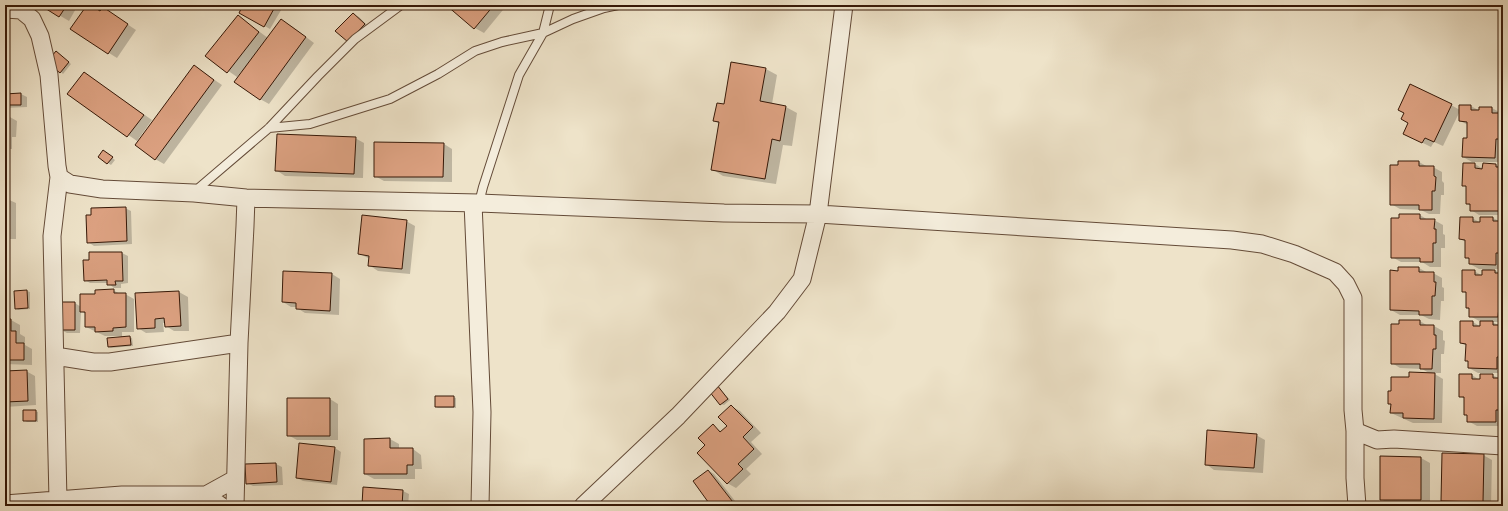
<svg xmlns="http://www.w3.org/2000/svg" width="1508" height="511" viewBox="0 0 1508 511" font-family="'IM FELL Great Primer',serif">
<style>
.shadow{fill:#0003}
.building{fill:#dca181;stroke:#361807}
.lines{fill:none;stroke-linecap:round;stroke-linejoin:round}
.lane-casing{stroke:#644b38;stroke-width:10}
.street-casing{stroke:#644b38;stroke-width:19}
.lane{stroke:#f4eddc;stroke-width:8}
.street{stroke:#f4eddc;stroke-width:17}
</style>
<rect width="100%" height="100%" fill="#eee3c9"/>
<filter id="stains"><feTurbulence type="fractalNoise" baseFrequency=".005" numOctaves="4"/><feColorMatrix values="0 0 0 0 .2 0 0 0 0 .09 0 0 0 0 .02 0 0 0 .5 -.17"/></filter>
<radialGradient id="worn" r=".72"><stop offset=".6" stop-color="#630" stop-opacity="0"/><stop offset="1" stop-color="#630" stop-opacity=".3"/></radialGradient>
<path class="shadow" d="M42 5H78L69 21Z
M88 5 101 12 112 14 136 30 117 58 109 53Z
M244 5H284L270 29 240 12Z
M448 5H507L484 33 475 28Z
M353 14 359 17 370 28 354 45Z
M238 16 268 38 290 25 314 43 269 104 260 99 242 73 241 72 237 77 207 56Z
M59 54 71 64 63 74 61 72Z
M194 66 222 85 164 164 155 159Z
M766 69 777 75 772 104 786 107 797 113 792 146 783 145 776 184 723 176 712 169 719 124 715 121 725 105Z
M84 73 152 120 137 141 69 94Z
M5 82 6 95 21 94 27 97V107L5 108Z
M1451 105 1460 110V106H1471L1480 111 1492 108 1501 113 1503 116V162H1472L1463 157 1468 139V125L1460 121V111L1443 146 1434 142 1431 147 1413 138Z
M5 116H8L17 121 16 137H12V149H5Z
M355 138 364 143 363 178 285 176 276 170Z
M444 144 452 149V182L384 181 375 176Z
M106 153 115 160 111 165 99 157Z
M1419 162 1428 167H1433L1442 172V181L1444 183V195H1441L1440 214H1429L1421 210 1400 209 1391 204 1399 166Z
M1475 164 1483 169 1496 165 1503 168V215H1479L1471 210V206L1467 204V187L1463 185Z
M5 198 16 203V239H5Z
M125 208 131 211 132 244 94 246 88 242Z
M1420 215 1428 220H1434L1443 225V234L1445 235V248H1441V267H1430L1422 262H1401L1392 257 1400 219Z
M1472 218 1481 223 1493 218 1503 223V269H1491L1503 274V322H1492L1503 327V373H1478L1469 368V362L1466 360 1467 346 1461 343 1473 322 1481 327V322L1470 316V310L1467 308V294L1463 291 1474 271 1483 276V269H1479L1470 264V260L1466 257V242L1460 239Z
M406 221 415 226 410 274 378 271 369 265 370 259 360 254Z
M90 253H122L128 256V283L121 284V288H114L108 283H90L85 280 90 261Z
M1419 268 1428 273H1433L1442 278V287L1444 288V301H1441L1440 320 1429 319 1421 315H1400L1391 310 1399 272Z
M332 274 340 279 339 315 305 313 297 308V307H291L283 302Z
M113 290 120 294H125L134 299V332H122V337H129L132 338 133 346 111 348 109 347 121 337V336H105L86 327V314L81 311 80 333H67L61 330 75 303 81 307 96 295Z
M27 291 30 292V309L18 310 16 308Z
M179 292 188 297 189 331H174L166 326 165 323H163L164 332 146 333 138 328 136 294Z
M5 320H11L20 325V334L25 337V345L32 349V365L5 364Z
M1420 321 1428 326H1434L1443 331V340L1445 341 1444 354H1441V373H1433L1443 379 1442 423H1413L1391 413 1392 405 1389 404 1392 392 1410 378 1431 374 1422 369 1400 368 1392 363 1400 325Z
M26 371 35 376 36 405 5 407V372Z
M1472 375 1481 381 1492 375 1503 380V426H1477L1468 421 1465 399 1460 396Z
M717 386 730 400 724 405 721 404Z
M453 397 456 398V408H438L436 407Z
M330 399 338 404V440H297L288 435Z
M731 406 740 411 761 433 751 442 762 454 746 469 751 474 736 488 727 483 707 445 713 426 722 432 728 426Z
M35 411 38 412V422H27L24 420Z
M5 416 9 418 10 440H5Z
M1256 435 1265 440 1263 473 1214 470 1206 464Z
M390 439 399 444V449H413L421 455 422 469H415V479H374L365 474Z
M300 445 335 448 341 452 337 485 303 481 297 478Z
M1483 455 1492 460 1491 506H1451L1442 501Z
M1381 457 1421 458 1430 463V504H1420L1423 506H1378L1391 505 1381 499Z
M276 464 282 467 283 485 253 486 247 483Z
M709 471 714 474 739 506H713Z
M364 488 403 491 409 494 408 506H365L363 505Z"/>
<path class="building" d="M40 5H67L59 17Z
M87 5H91L100 11 103 7 128 24 108 54 70 29Z
M243 5H276L264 27 239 13Z
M446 5H494L474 29Z
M353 13 365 24 348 42 335 31Z
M238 15 259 32 227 73 205 56Z
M281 19 306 37 260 100 234 82Z
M56 51 69 62 60 73 47 62Z
M731 62 766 68 760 101 786 106 780 141 772 139 765 179 711 170 719 122 713 121 717 103 724 104Z
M194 65 214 80 155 160 135 145Z
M84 72 144 115 127 137 67 94Z
M1410 84 1452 104 1434 142 1425 138 1422 143 1403 134 1408 123 1401 119 1404 113 1398 110Z
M21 93V105H5V94Z
M1459 105H1471V110H1479V107H1492V113H1500V139H1496L1495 158 1462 157 1463 138H1467V122L1459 121Z
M5 115H8V133L5 132Z
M277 134 356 137 354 174 275 171Z
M374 142 444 143 443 177H374Z
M103 150 113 157 107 164 98 157Z
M1398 161H1419V166H1434V176L1436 177 1435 191H1432V210H1419V205H1390V165H1398Z
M1463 163H1475V168L1482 169 1483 163 1496 164V167H1503V199H1499V211H1470V204H1466V186H1462Z
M5 197H7L8 235H5Z
M126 207 127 241 87 243 86 215H91V208Z
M1399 214H1420V219H1435L1434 229H1436V243H1433V262H1420V258H1391V218H1399Z
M362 215 407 220 402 269 368 266 369 256 358 254Z
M1460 217H1473V222H1480V217H1493V221H1501V253H1496V265L1469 264V258H1465V240L1459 239Z
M89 252H122L123 281H115L116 285H107V280L84 281 83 260H89Z
M1398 267H1419V272H1434V282H1436L1435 296H1432V315H1419V311L1390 310V270L1398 271Z
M1462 270H1475V275H1482V270H1495V273H1503V306H1499L1498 317H1469V308H1466V292H1462Z
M283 271 332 273 330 311 296 309V303L282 302Z
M114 289V293H126V327L113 328V331L95 332V327H85V312H80V294H95V290Z
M27 290 28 308 15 309 14 291Z
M179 291 181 326 165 327 164 318 155 319V328L137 329 135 293Z
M60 302H75V330H60Z
M5 319H11V331H16V343H24V360H5Z
M1399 320H1420V325H1434V335H1436V349H1433L1432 369H1420V364H1391V324H1399Z
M1460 321H1473V326H1480V321H1493V325H1502V357H1497V369L1468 368V361H1465L1466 344 1460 343Z
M130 336 131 345 108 347 107 338Z
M27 370 28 401 5 402V371Z
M1409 372 1435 373 1434 419 1403 418V413H1390L1391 404H1388V391H1391V377H1409Z
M1459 374H1472V379H1480V374H1493V378H1501L1500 410H1496V422H1467V415H1464V397H1459Z
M717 385 728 399 720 405 709 391Z
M435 396H454V407H435Z
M287 398H330V436H287Z
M731 405 753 427 743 437 754 449 738 464 743 469 727 484 697 453 705 445 698 438 713 424 720 432 727 426 718 417Z
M23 410H36V421H23Z
M1207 430 1257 434 1254 468 1205 465Z
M390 438V448H413V465H407V474H364V439Z
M299 443 335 447 331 482 296 478Z
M1442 453 1484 454 1483 502 1441 501Z
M1380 456 1421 457V500H1380Z
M276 463 277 482 246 484 245 464Z
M708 470 736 506H711L693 481Z
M363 487 403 490 402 506 362 505Z
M1377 504H1421V506H1377Z"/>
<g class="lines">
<defs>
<path id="lane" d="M269 128 310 124 390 99 438 74 475 51 502 42 543 33 573 19 604 8 618 5
M194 192 269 128 318 76 355 39 401 5
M479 203 483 187 519 75 543 33 550 5"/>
<path id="street" d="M5 9 21 10 32 19 40 36 49 75 57 166 59 177 70 184 102 189 194 193 246 198 479 203 724 213 818 214 1232 240 1262 244 1294 254 1335 272 1346 284 1353 298V410L1355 431 1377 440 1394 439 1503 446
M473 203 482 412 480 506
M55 356 93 362H110L239 343
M1355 431V478L1357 506
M206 495 221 506
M58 500 52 236 59 177
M5 504 122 495H206L235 479
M235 506 239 343 245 226 246 198
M583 506 678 416 777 312 802 279 818 214 844 5"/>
</defs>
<use href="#lane" class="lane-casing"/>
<use href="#street" class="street-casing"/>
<use href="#lane" class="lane"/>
<use href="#street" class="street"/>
</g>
<rect width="1508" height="511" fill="none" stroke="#eee3c9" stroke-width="20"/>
<rect x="6" y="6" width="1496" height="499" fill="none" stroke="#361807" stroke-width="2"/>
<rect x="10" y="10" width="1488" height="491" fill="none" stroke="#361807"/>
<rect width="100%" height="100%" filter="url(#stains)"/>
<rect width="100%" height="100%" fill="url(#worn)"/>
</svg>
